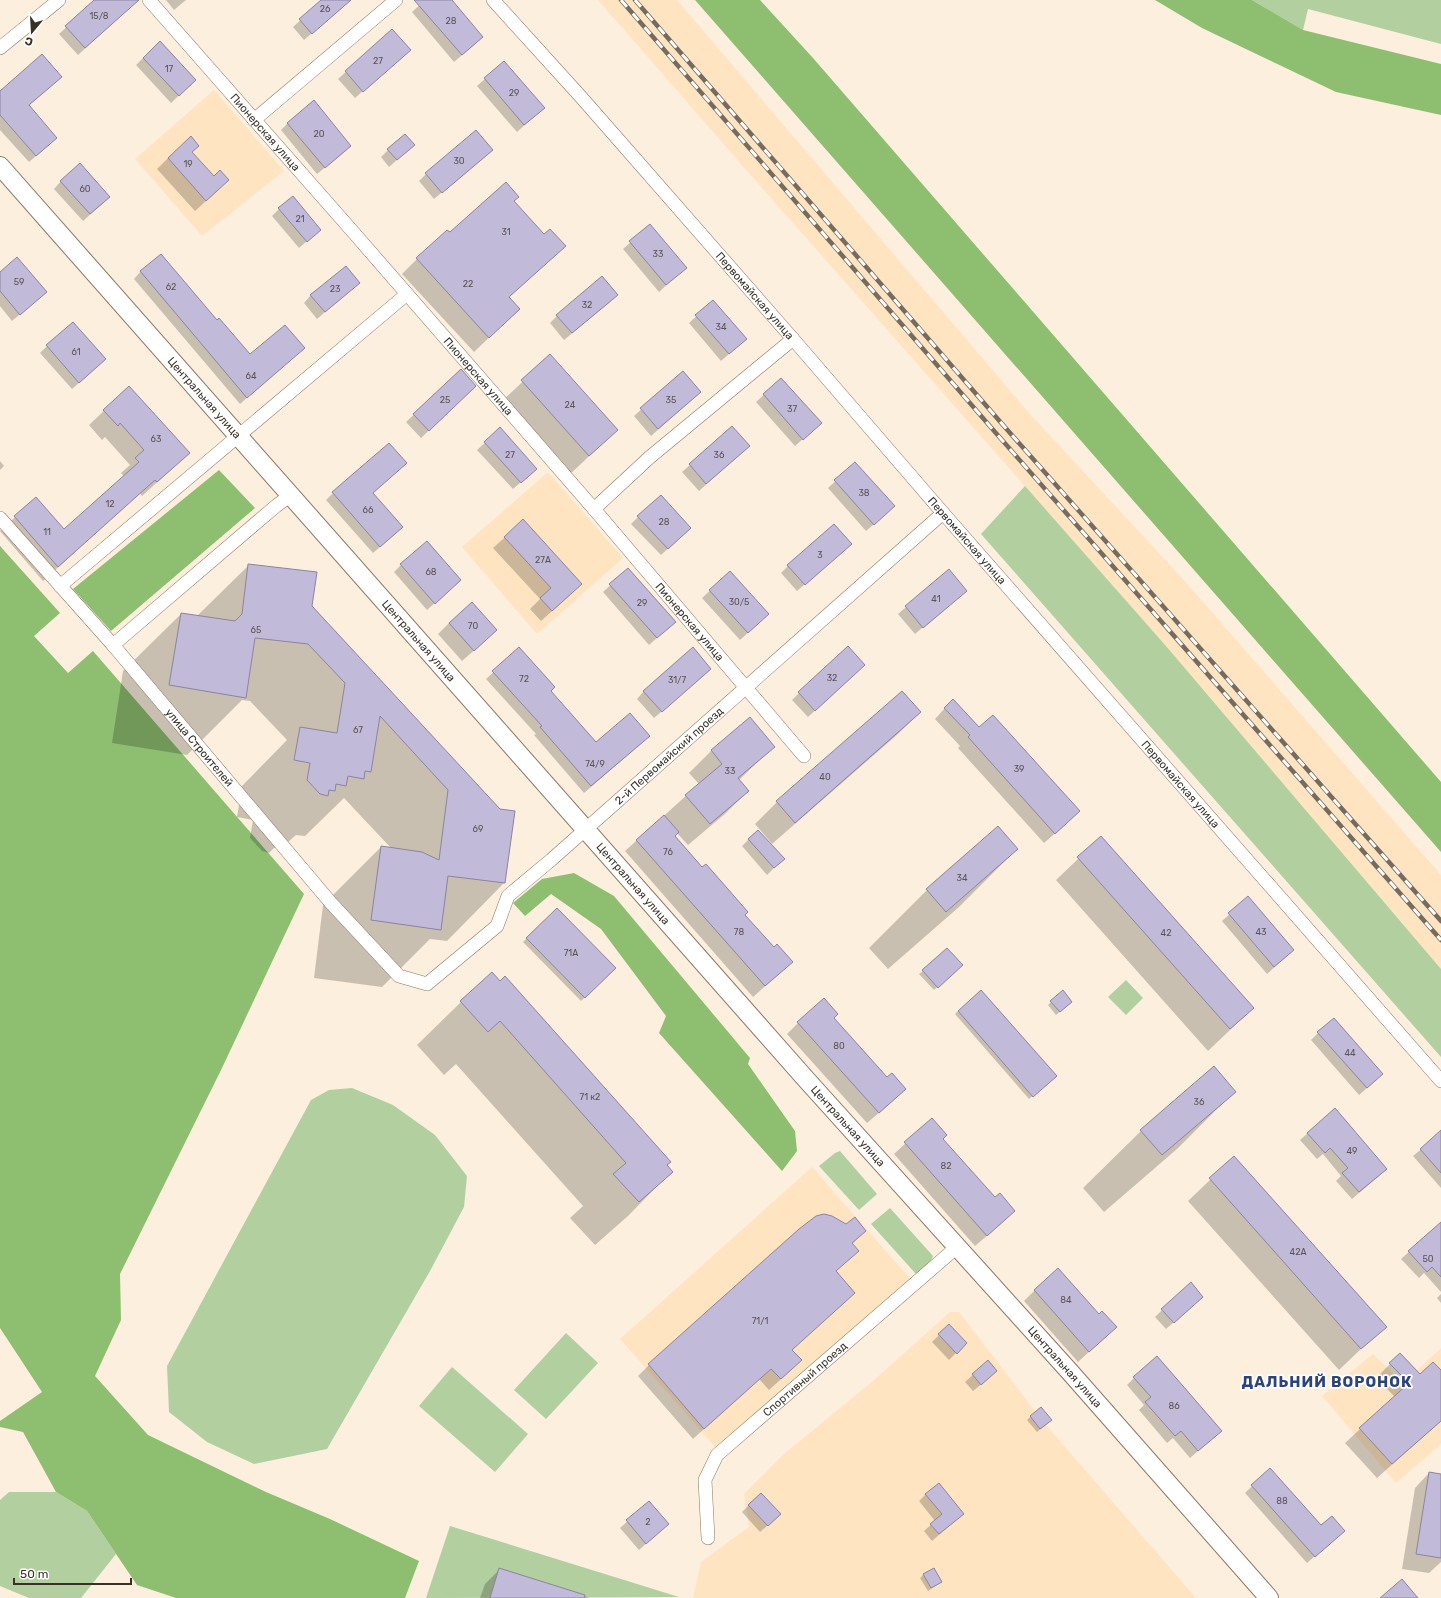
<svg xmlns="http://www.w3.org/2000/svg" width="1441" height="1598" viewBox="0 0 1441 1598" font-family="Rubik,sans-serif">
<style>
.built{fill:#fee4c1}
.green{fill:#b1cf9f}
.forest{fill:#8ebe70}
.shadow{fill:#0003}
.building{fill:#c1bad9;stroke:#8b84a1}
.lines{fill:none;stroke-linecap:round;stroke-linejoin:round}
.street-casing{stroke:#8a775e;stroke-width:14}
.secondary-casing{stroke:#8a775e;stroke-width:20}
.street{stroke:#fff;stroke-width:13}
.secondary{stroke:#fff;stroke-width:18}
.rail-casing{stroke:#756c5f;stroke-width:4.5}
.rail{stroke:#fff;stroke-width:3;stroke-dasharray:9;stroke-linecap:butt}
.labels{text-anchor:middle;stroke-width:3.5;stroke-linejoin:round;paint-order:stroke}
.number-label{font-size:9px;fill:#5b5353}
.street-label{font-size:11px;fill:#393126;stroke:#fff}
.district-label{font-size:15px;font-weight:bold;letter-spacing:1px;fill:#2c437c;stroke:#fff}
</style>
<rect width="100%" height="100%" fill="#fcefde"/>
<path class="built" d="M598 0H677L1030 414 1183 579 1441 875V969L1166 646 748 172Z
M214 90 284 171 202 236 135 159Z
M548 472 623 558 537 634 462 547Z
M812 1167 913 1282 716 1448 620 1339Z
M950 1312H959L1035 1411 1041 1407 1052 1420 1046 1425 1196 1598H693L701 1562 749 1527 744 1494 784 1454 873 1381Z
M1441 1348V1444L1396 1483 1322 1396 1373 1354 1403 1383Z"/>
<path class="green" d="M1252 0H1441V44L1308 9 1303 30Z
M1025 486 1166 646 1441 969V1057L981 534Z
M1126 980 1143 998 1126 1015 1108 997Z
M352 1088 393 1105 435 1135 467 1176 464 1207 430 1271 327 1449 254 1464 207 1442 169 1412 167 1366 311 1100 329 1090Z
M840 1151 877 1194 859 1210 819 1166 835 1153Z
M890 1208 933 1256 931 1261 916 1274 871 1224Z
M566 1333 598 1363 546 1419 514 1390Z
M452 1367 528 1434 495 1472 419 1406Z
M9 1492H56L87 1511 116 1554 81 1598H29L0 1586V1500Z
M450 1526 679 1597 426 1598Z"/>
<path class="forest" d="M695 0H760L813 58 1441 782V852Z
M1155 0H1252L1303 30 1441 64V115L1336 92 1202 28Z
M219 470 255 508 111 631 73 589Z
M0 546 60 613 34 636 68 673 93 651 304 894 222 1068 120 1274 121 1320 95 1376 148 1435 266 1492 330 1519 419 1561 405 1598H176L137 1585 87 1511 56 1492 23 1432 0 1427V1421L42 1392 0 1328Z
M574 873 614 896 750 1058 748 1064 795 1131 797 1151 782 1171 659 1033 666 1016 601 929 551 894 525 916 513 903 542 879Z"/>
<path class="shadow" d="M96 0H126L124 13 78 55 59 34Z
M166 0H186L174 10Z
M323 0H351L304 40 293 27Z
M425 0H450L475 44 454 62 412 12Z
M392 30 402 57 355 98 338 79Z
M143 58 188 87 171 103 136 65Z
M504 62 536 115 517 132 477 86Z
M53 84 28 106 49 145 29 162 0 130V92Z
M288 123 343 153 317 174 281 130Z
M198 146 191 153 214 177 217 191 195 211 157 169 168 158Z
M388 150 406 152 389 167 381 157Z
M484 157 434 199 419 181 426 174Z
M61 181 102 204 83 221 54 189Z
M513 201 550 260 508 298 519 309 474 352 402 274 417 259 450 234Z
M279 209 320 230 299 248 272 216Z
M650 225 686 267 659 292 623 249Z
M141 271 217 321 250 356 304 348 240 404 134 279Z
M0 273 38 299 12 321 0 306Z
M359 283 317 319 304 303 311 295Z
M713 301 738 346 721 361 689 323Z
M610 302 564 340 550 323 557 316Z
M47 346 98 366 72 389 40 353Z
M550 356 617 430 567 477 500 403Z
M461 370 468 393 421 438 406 422Z
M683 372 700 392 651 436 634 416Z
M781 379 813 430 795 446 756 402Z
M129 387 174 467 142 496 140 493 43 581 0 531 36 498 64 530 124 476 121 473 130 465 105 437 102 440 89 425Z
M732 428 741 453 699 491 682 472Z
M500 429 528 476 513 489 477 450Z
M0 461 4 466 0 470Z
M855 463 886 514 866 531 828 488Z
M333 493H372L395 534 373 553 326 500Z
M638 517 683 535 661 555 631 524Z
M523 521 570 595 541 621 530 609 540 599 493 548Z
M843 551 797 591 781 573 788 566Z
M249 565 311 607 500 810 514 812 504 883 447 941 430 939 382 987 314 978 323 905 381 847 391 848 344 798 305 836 296 835 287 843 277 848H274L269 853 262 851 250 838 253 820 237 817 242 786 287 740 250 701 242 700 187 755 112 743 123 671 181 614 197 616Z
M401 565 453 587 427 610 394 572Z
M628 569 667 629 649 645 603 592Z
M949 571 966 591 915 634 898 614Z
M730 572 761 621 740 640 702 598Z
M449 623 485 641 462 661 438 634Z
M519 649 550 691 595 744 642 743 584 793 534 735 536 734 486 679Z
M857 672 808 717 792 700 799 693Z
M703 676 654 718 637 699 644 691Z
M945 708 1068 822 1044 843 958 748 960 746 935 719Z
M920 712 898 734 772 844 755 824 777 802Z
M749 719 773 747 739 780 748 791 726 813 688 845 677 833 674 836 774 949 792 962 753 997 625 851 699 784 689 773 711 751Z
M998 827 1017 849 959 907 888 969 869 948 927 890Z
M1101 837 1253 1008 1208 1051 1056 880Z
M749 839 783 859 767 875 742 846Z
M1248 898 1293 950 1267 974 1222 921Z
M557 909 615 968 581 1001 523 942Z
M958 969 934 990 919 974 923 971Z
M492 974 671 1172 628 1216 595 1245 570 1218 583 1206 456 1064 444 1075 417 1045 461 1002Z
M1051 1002 1068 1005 1056 1015 1048 1005Z
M958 1011 1052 1079 1029 1099 955 1014Z
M833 1018 894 1100 867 1123 787 1034 798 1023Z
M1318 1033 1375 1081 1359 1095 1311 1040Z
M1234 1092 1177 1149 1104 1212 1083 1188 1141 1131Z
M932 1119 942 1139 1003 1222 975 1246 894 1154Z
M1308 1133 1379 1176 1352 1199 1336 1181 1341 1176 1323 1154 1317 1159 1300 1140Z
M1441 1133V1188L1413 1156Z
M1234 1157 1385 1326 1339 1370 1188 1201Z
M846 1225 865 1231 852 1244 835 1272 854 1293 791 1350 790 1371 769 1390 759 1379 693 1439 638 1376 649 1365Z
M1436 1227 1441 1233V1292L1424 1273 1419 1278 1401 1259Z
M1035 1290 1104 1338 1078 1362 1024 1301Z
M1441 1294V1303L1437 1298Z
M1195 1304 1166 1329 1155 1317 1162 1310Z
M949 1325 966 1343 949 1360 932 1342Z
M1400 1354 1420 1375 1441 1372V1421L1377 1478 1345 1443 1395 1397 1376 1378Z
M988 1361 989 1378 973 1391 965 1382Z
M1134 1378 1213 1438 1190 1458 1173 1438 1167 1443 1139 1410 1144 1405 1127 1385Z
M1031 1416 1047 1424 1037 1432 1027 1420Z
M1429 1473 1441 1475V1562L1429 1573 1402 1569 1415 1488Z
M1252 1486 1321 1527 1336 1538 1307 1563 1245 1493Z
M926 1494 963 1514 932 1541 924 1531 935 1521 919 1501Z
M649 1502 660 1531 639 1550 620 1528Z
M749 1505 773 1521 760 1532 742 1512Z
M500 1569 590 1598H480L485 1584Z
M923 1575 941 1582 928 1591 920 1578Z"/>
<path class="building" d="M94 0H139L85 48 65 26Z
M321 0H351L312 34 299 19Z
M414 0H452L483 37 462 55Z
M392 29 411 50 363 92 345 71Z
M160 41 196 80 179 96 143 58Z
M42 54 62 77 29 105 57 138 36 156 0 115V91Z
M504 61 545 108 524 125 484 78Z
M314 100 351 146 325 168 287 123Z
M476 130 493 150 442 193 425 173Z
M405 134 415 145 397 160 387 149Z
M191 136 199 146 192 152 214 176 220 170 229 180 206 201 168 158Z
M80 163 110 197 90 214 60 181Z
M506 182 519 197 514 201 544 234 550 229 566 246 509 297 520 309 489 338 416 258 447 230 450 232Z
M293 196 321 230 307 242 278 208Z
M650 224 687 268 666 285 629 241Z
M161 254 217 320 219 318 250 354 285 325 305 348 247 398 140 271Z
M17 257 47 292 20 315 0 291V272Z
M346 266 360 283 325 312 310 295Z
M602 276 618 295 572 333 556 315Z
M713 300 747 339 729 354 695 315Z
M73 322 106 359 79 383 46 345Z
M550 354 618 430 589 456 521 380Z
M461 369 476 386 429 431 413 414Z
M683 371 701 392 658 429 640 408Z
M781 378 822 423 803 440 763 394Z
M129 386 190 453 157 482 155 480 58 567 14 516 36 497 64 529 139 462 135 458 144 450 120 423 118 426 103 410Z
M732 426 750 446 706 484 689 464Z
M500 427 537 469 521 483 484 442Z
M389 443 407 463 373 493 403 527 380 547 332 492Z
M855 462 895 506 874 525 834 480Z
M661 495 691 528 668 549 637 516Z
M523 519 582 584 552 611 540 598 551 588 504 537Z
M834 524 852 544 805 585 787 565Z
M427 541 461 580 435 604 400 564Z
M248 564 317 572 312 606 500 809 515 811 505 883 448 876 441 930 371 920 381 846 422 852 439 860 448 790 380 716 371 772 365 771 364 779 348 776 346 786 336 784 335 791 329 790 328 796 320 794 307 780 310 763 294 760 300 727 337 733 345 683 308 644 255 638 246 698 169 685 181 613 235 621 242 614Z
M628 568 676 622 657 638 609 584Z
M949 569 967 591 923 628 905 606Z
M730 571 769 614 748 633 709 590Z
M472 602 497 630 474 651 449 623Z
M848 646 865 665 815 711 798 692Z
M519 647 555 687 551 691 596 742 630 713 650 736 591 786 540 727 542 726 492 671Z
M693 647 711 669 662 712 643 691Z
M902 691 921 712 795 823 776 801Z
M953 699 979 727 993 715 1080 811 1055 834 968 737 970 735 944 708Z
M750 717 775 747 738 778 749 791 710 824 685 795 722 764 711 750Z
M664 815 679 832 675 836 702 867 706 864 748 912 745 915 774 947 777 944 793 962 765 986 636 840Z
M998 826 1018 849 946 912 926 889Z
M758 830 785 859 774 868 748 839Z
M1101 836 1254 1008 1230 1029 1077 857Z
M1248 896 1294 950 1274 967 1228 913Z
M557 908 616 968 585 998 526 938Z
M947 948 963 965 938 988 922 970Z
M492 972 500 981 505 976 671 1162 667 1165 673 1172 639 1202 613 1174 626 1163 500 1021 488 1032 460 1001Z
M981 990 1057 1076 1033 1097 958 1011Z
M1063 990 1072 1002 1060 1012 1050 1001Z
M824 998 838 1014 834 1018 887 1077 892 1073 906 1089 879 1113 797 1022Z
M1334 1018 1383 1074 1367 1088 1317 1032Z
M1214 1066 1236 1092 1162 1155 1140 1130Z
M1335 1108 1387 1169 1359 1192 1342 1173 1348 1168 1330 1148 1325 1153 1307 1133Z
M932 1118 947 1135 943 1139 995 1197 1000 1193 1015 1211 987 1236 904 1142Z
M1441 1130V1173L1420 1149Z
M1234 1156 1387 1327 1361 1349 1209 1178Z
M824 1214 832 1216 846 1224 855 1217 866 1231 852 1243 859 1251 836 1271 855 1293 792 1350 802 1360 781 1379 771 1369 704 1429 648 1364 799 1229 816 1216Z
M1441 1222V1277L1432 1267 1427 1272 1408 1251Z
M1058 1268 1099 1314 1102 1311 1117 1327 1089 1352 1034 1290Z
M1191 1282 1203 1297 1174 1323 1161 1309Z
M949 1324 967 1343 957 1354 938 1334Z
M1400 1353 1420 1374 1433 1362 1441 1370V1421L1392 1464 1359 1428 1409 1383 1389 1363Z
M1157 1356 1222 1431 1198 1451 1181 1431 1175 1436 1145 1402 1151 1397 1133 1377Z
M988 1360 997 1371 981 1385 972 1374Z
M1041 1407 1052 1420 1040 1429 1030 1416Z
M1270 1468 1321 1525 1332 1516 1345 1531 1315 1557 1251 1485Z
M1429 1472 1441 1474V1558L1416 1554Z
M939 1483 964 1514 939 1534 930 1524 942 1514 925 1494Z
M761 1493 781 1514 768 1526 748 1505Z
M649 1501 669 1524 646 1544 626 1520Z
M499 1568 585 1595 584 1598H490Z
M934 1568 942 1582 931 1588 923 1574Z
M1402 1579 1418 1598H1380Z"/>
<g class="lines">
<defs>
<g id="street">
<path id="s1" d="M149 0 354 233 594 509 804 756"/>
<path id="s2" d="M493 0 581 97 793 339 943 513 1441 1081"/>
<path d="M0 48 59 0"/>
<path d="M254 120 396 0"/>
<path d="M594 509 650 457 793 339"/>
<path id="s3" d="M0 518 113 645 331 903 399 976 427 984 497 926 508 896 551 860 943 513"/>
<path d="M60 586 407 294"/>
<path d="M113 645 276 506 291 495"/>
<path id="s4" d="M708 1538 705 1480 717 1455 957 1247"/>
</g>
<g id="secondary">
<path id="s5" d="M0 166 804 1077 1070 1372 1269 1598"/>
</g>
</defs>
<use href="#street" class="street-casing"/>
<use href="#secondary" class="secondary-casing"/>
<use href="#street" class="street"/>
<use href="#secondary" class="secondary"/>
<defs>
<path id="rail" d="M621 0 995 432 1441 940
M635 0 1003 425 1441 921"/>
</defs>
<use href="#rail" class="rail-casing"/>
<use href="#rail" class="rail"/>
</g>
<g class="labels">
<g class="number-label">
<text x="325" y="12">26</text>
<text x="99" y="19">15/8</text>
<text x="451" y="24">28</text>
<text x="378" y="64">27</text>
<text x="169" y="72">17</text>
<text x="514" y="96">29</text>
<text x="319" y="137">20</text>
<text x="459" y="164">30</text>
<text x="188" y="167">19</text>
<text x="85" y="192">60</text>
<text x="300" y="222">21</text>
<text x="506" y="235">31</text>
<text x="658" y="257">33</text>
<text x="19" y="285">59</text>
<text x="468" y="287">22</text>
<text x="171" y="290">62</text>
<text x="335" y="292">23</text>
<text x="587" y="308">32</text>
<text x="721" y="330">34</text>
<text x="76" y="355">61</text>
<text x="251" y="379">64</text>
<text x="445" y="403">25</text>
<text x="671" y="403">35</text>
<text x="570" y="408">24</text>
<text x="792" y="412">37</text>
<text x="156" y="442">63</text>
<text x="510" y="458">27</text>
<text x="719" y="458">36</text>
<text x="864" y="496">38</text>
<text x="110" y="507">12</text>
<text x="368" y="513">66</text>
<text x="664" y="525">28</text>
<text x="47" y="535">11</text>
<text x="820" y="558">3</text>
<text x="543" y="563">27А</text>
<text x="431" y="575">68</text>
<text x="936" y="602">41</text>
<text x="739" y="605">30/5</text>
<text x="642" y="606">29</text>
<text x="473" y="629">70</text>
<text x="256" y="633">65</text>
<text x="832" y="681">32</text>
<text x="524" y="682">72</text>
<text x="677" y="683">31/7</text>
<text x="358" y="733">67</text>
<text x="595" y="767">74/9</text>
<text x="1019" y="772">39</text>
<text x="730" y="774">33</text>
<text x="825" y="780">40</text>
<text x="478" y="832">69</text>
<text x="668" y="855">76</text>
<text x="962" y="881">34</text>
<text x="739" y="935">78</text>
<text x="1261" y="935">43</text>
<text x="1166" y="936">42</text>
<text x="571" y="956">71А</text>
<text x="839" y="1049">80</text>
<text x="1350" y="1056">44</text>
<text x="590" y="1100">71 к2</text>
<text x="1199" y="1105">36</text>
<text x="1352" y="1154">49</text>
<text x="946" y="1169">82</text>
<text x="1298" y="1255">42А</text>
<text x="1428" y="1262">50</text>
<text x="1066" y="1303">84</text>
<text x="760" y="1324">71/1</text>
<text x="1174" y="1409">86</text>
<text x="1282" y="1504">88</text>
<text x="648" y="1525">2</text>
</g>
<g class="street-label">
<text dy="4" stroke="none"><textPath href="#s1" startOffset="176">Пионерская улица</textPath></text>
<text dy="4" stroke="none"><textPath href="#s2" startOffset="395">Первомайская улица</textPath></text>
<text dy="4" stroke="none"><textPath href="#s1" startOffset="500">Пионерская улица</textPath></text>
<text dy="4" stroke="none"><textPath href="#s5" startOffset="309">Центральная улица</textPath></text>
<text dy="4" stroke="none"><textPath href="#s2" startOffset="719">Первомайская улица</textPath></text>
<text dy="4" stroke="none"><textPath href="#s1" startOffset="824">Пионерская улица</textPath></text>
<text dy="4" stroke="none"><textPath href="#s5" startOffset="633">Центральная улица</textPath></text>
<text dy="4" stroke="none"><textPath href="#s3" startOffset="304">улица Строителей</textPath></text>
<text dy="4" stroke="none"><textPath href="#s3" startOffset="973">2-й Первомайский проезд</textPath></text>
<text dy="4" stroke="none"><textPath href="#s2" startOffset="1043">Первомайская улица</textPath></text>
<text dy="4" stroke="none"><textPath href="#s5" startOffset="957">Центральная улица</textPath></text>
<text dy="4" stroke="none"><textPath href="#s5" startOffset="1281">Центральная улица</textPath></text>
<text dy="4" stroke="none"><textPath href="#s5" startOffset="1605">Центральная улица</textPath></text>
<text dy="4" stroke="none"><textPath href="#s4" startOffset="202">Спортивный проезд</textPath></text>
</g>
<g class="district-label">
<text x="1327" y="1387">ДАЛЬНИЙ ВОРОНОК</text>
</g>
</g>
<g transform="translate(32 32) rotate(198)" stroke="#ffffff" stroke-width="3" paint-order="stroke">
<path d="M0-3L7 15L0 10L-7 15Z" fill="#393126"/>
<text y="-6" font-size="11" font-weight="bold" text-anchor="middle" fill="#393126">С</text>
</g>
<path d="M14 1578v6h117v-6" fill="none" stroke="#393126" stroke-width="2"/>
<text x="20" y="1578" font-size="12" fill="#393126" stroke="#ffffff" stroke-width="3" paint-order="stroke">50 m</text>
</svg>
